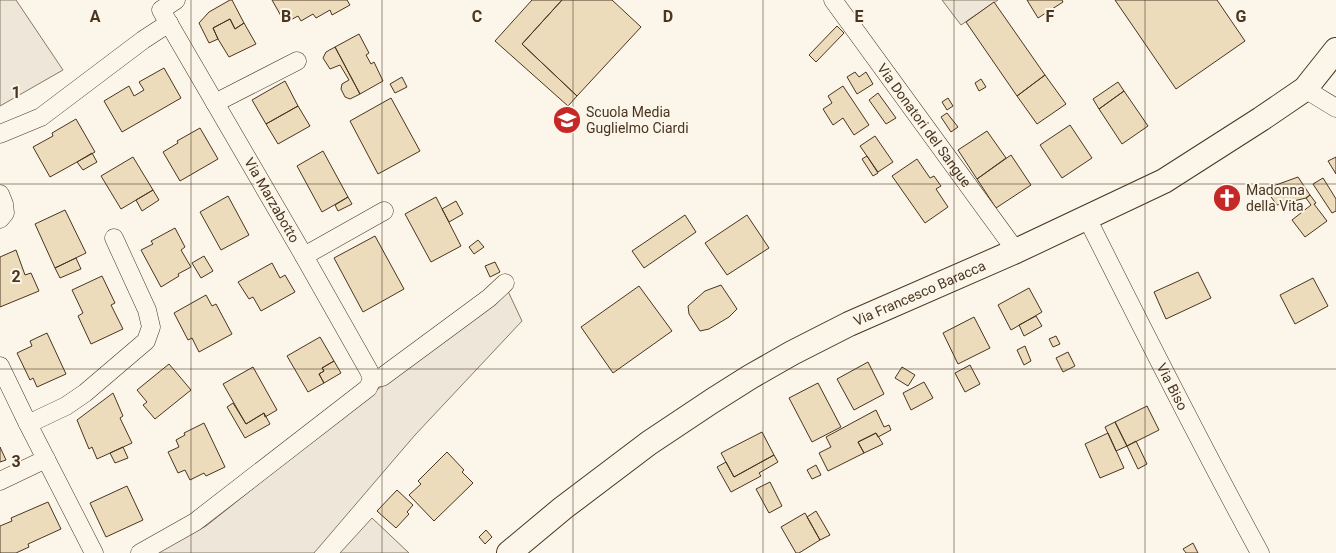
<svg xmlns="http://www.w3.org/2000/svg" width="1336" height="553" viewBox="0 0 1336 553" font-family="Roboto,sans-serif">
<style>
.green{fill:#ede6d9;stroke:#887966}
.building{fill:#ecdcbc;stroke:#4a3520}
.lines{fill:none;stroke-linecap:round;stroke-linejoin:round}
.street-casing{stroke:#4a3520;stroke-width:19}
.secondary-casing{stroke:#4a3520;stroke-width:26}
.street{stroke:#fbf6e9;stroke-width:18}
.secondary{stroke:#fbf6e9;stroke-width:24}
.grid{fill:none;stroke:#4a3520;stroke-width:1;stroke-opacity:0.55}
.labels{text-anchor:middle;stroke-width:4;stroke-linejoin:round;paint-order:stroke}
.poi-label{font-size:14px;fill:#4a3520;stroke:#fbf6e9;text-anchor:start}
.street-label{font-size:14px;fill:#4a3520;stroke:#fbf6e9}
.grid-label{font-size:16px;text-anchor:middle;font-weight:bold;fill:#4a3520;stroke:#fbf6e9;stroke-width:4;stroke-linejoin:round;paint-order:stroke}
</style>
<rect width="100%" height="100%" fill="#fbf6e9"/>
<path class="green" d="M0 0H16L63 70 0 106Z
M942 0H998L961 25Z
M506 287 522 321 415 435 314 553H153L206 526Z
M372 518 409 553H340Z"/>
<path class="building" d="M230 0H232L244 23 235 29 230 19 213 28 218 39 209 43 199 23 209 12Z
M272 0H347L350 5 332 15 330 10 316 18 313 14 301 21 298 16 285 23Z
M532 0H562L522 44 577 96 568 106 495 41Z
M562 0H612L641 27 577 96 522 44Z
M1027 0H1062L1063 2 1038 18Z
M1115 0H1217L1245 41 1176 89Z
M994 2 1045 75 1017 96 966 22Z
M230 19 235 29 244 23 256 44 229 57 218 39 213 28Z
M837 26 844 33 816 62 809 55Z
M359 34 369 53 366 55 371 64 374 62 383 81 360 94 335 47Z
M335 47 360 94 350 99 345 97 341 89 342 84 349 80 340 65 330 69 323 58 326 52Z
M164 68 181 98 122 132 104 101 129 86 134 96 144 90 139 82Z
M855 72 859 77 866 72 873 84 857 94 847 77Z
M1045 75 1066 104 1037 124 1017 96Z
M402 77 407 87 395 93 390 84Z
M981 79 986 87 979 91 975 83Z
M285 81 298 106 266 124 252 100Z
M1118 82 1124 91 1099 109 1093 99Z
M843 86 869 125 854 135 843 118 833 125 823 109 832 103 828 96Z
M1124 91 1148 126 1122 144 1099 109Z
M878 93 896 118 886 124 869 100Z
M391 98 420 151 378 174 350 121Z
M948 98 953 106 947 110 942 102Z
M298 106 310 126 278 144 266 124Z
M947 113 958 127 951 132 941 117Z
M76 119 95 152 50 177 33 147 53 136 52 133Z
M1070 125 1092 158 1062 178 1040 145Z
M200 128 218 159 180 181 163 152 178 143 177 141Z
M987 131 1006 158 977 179 958 150Z
M875 136 893 162 878 172 860 146Z
M323 151 348 197 322 212 297 166Z
M92 153 97 162 83 170 77 162Z
M1011 155 1031 185 996 208 977 179Z
M867 156 878 173 873 176 862 159Z
M133 157 153 190 121 209 101 176Z
M1336 157V174L1328 161Z
M917 159 930 178 934 176 941 186 936 189 948 207 925 223 892 176Z
M1298 177 1310 195 1306 198 1277 205 1265 189Z
M1323 178 1336 199V211L1332 213 1313 184Z
M1228 187 1236 204 1233 209 1229 210 1225 208 1217 193Z
M153 190 159 200 142 211 136 200Z
M1310 195 1316 203 1314 204 1327 221 1305 237 1292 220 1311 205 1306 198Z
M228 196 249 235 221 250 200 212Z
M348 197 352 204 338 211 335 205Z
M436 197 461 246 431 262 405 214Z
M456 201 463 214 449 222 442 209Z
M65 210 86 253 55 268 35 224Z
M685 215 696 232 644 268 632 251Z
M747 215 769 248 727 275 705 243Z
M175 228 185 247 181 250 191 267 178 274 179 276 161 287 141 250 153 244 151 241Z
M375 236 404 289 363 312 334 258Z
M478 240 484 247 474 254 469 247Z
M16 250 25 275 31 273 39 291 0 307V257Z
M204 256 213 271 201 278 192 263Z
M76 258 81 269 60 278 55 268Z
M495 262 500 272 490 277 485 266Z
M272 263 280 278 285 275 295 292 261 311 253 297 249 299 238 282Z
M1198 272 1211 298 1166 319 1154 292Z
M102 276 115 303 111 305 123 329 91 344 78 316 83 313 72 290Z
M1313 278 1328 306 1295 324 1280 295Z
M721 285 737 309 729 317 709 329 700 331 689 314 688 306 705 291Z
M639 286 672 331 613 373 581 327Z
M1029 288 1042 312 1011 330 998 305Z
M206 295 212 306 216 304 232 334 199 352 192 338 188 340 174 313Z
M1036 316 1042 326 1024 336 1019 325Z
M974 317 990 348 958 364 943 333Z
M47 333 66 374 37 387 33 378 30 380 17 353 32 346 30 341Z
M1056 336 1060 344 1053 347 1049 339Z
M320 337 334 361 322 368 324 371 319 374 324 383 308 392 287 356Z
M1025 346 1031 361 1024 365 1017 350Z
M1068 352 1075 366 1063 372 1056 358Z
M334 361 341 373 324 383 319 374 324 371 322 368Z
M868 362 884 394 854 410 837 379Z
M169 364 191 390 155 419 143 405 147 402 137 390Z
M970 365 980 384 965 392 955 373Z
M253 367 277 410 265 417 264 413 246 424 223 384Z
M902 367 915 375 908 386 895 378Z
M924 382 933 398 911 410 903 393Z
M818 383 841 427 812 442 789 398Z
M113 393 123 416 120 418 132 443 97 459 92 447 89 449 77 420Z
M233 403 246 424 264 413 270 424 245 438 227 407Z
M1147 406 1159 430 1127 446 1115 422Z
M876 410 884 427 889 425 891 430 878 437 876 433 858 442 864 453 828 471 819 453 831 447 826 437Z
M1115 422 1127 446 1116 451 1105 427Z
M204 423 225 467 206 476 204 473 190 480 185 470 178 473 168 452 179 447 176 440 185 435 184 433Z
M762 432 774 455 734 477 721 453Z
M876 433 883 444 864 453 858 442Z
M1108 433 1124 468 1100 478 1085 444Z
M1136 441 1147 464 1138 469 1127 446Z
M0 447 6 460 0 462Z
M123 447 128 458 115 463 110 453Z
M447 452 464 470 462 472 473 483 434 521 409 495 421 484 418 481Z
M774 455 778 462 759 473 761 476 731 492 717 467 726 462 734 477Z
M816 465 821 475 812 479 807 470Z
M770 482 782 506 769 513 756 489Z
M127 486 143 520 106 537 90 503Z
M397 490 413 505 407 512 409 514 396 528 377 511Z
M48 502 61 529 28 544 29 547 16 553H0V526L12 521 11 518Z
M816 511 830 535 820 540 807 517Z
M805 513 820 540 799 553H796L781 527Z
M486 530 492 537 485 544 479 537Z
M1193 543 1198 553H1186L1183 549Z"/>
<g class="lines">
<defs>
<g id="street">
<path id="s1" d="M833 0 1016 251"/>
<path d="M1305 89 1336 108"/>
<path d="M215 103 297 61"/>
<path d="M0 134 41 117 143 40 169 23"/>
<path d="M0 194 4 204 5 213 0 219"/>
<path id="s2" d="M1087 218C1143 330 1200 443 1260 553"/>
<path d="M304 256 384 211"/>
<path d="M0 366 28 424 94 553"/>
<path d="M372 379 382 377 489 298 505 283"/>
<path d="M28 424 66 406 85 393 146 341 151 327 147 310 114 238"/>
<path d="M0 481 46 459"/>
<path d="M140 553 195 522 368 388 372 379 369 371 304 256 161 10 176 0"/>
</g>
<g id="secondary">
<path id="s3" d="M509 553 563 508 649 443 712 401 750 377 792 353 849 324 1016 251 1164 181 1261 119 1305 89 1336 50"/>
</g>
</defs>
<use href="#street" class="street-casing"/>
<use href="#secondary" class="secondary-casing"/>
<use href="#street" class="street"/>
<use href="#secondary" class="secondary"/>
</g>
<path class="grid" d="M191 0V553M382 0V553M573 0V553M763 0V553M954 0V553M1145 0V553M0 184H1336M0 369H1336"/>
<defs>
<symbol id="school-disc" viewBox="-11 -11 22 22"><circle r="9.5" fill="#c62828" stroke="#fbf6e9"/><path d="M0-5L7-2L0 1L-7-2ZM-4 1L0 2.5L4 1V4Q0 6-4 4Z" fill="#fff"/></symbol>
<symbol id="church-disc" viewBox="-11 -11 22 22"><circle r="9.5" fill="#c62828" stroke="#fbf6e9"/><path d="M-1.2-6h2.4v3.5h3.3v2.4h-3.3V6h-2.4V-.1h-3.3v-2.4h3.3Z" fill="#fff"/></symbol>
</defs>
<g fill-rule="evenodd">
<use href="#school-disc" x="551" y="104" width="32" height="32"/>
<use href="#church-disc" x="1211" y="182" width="32" height="32"/>
</g>
<g class="labels">
<g class="poi-label">
<text x="586" y="117">Scuola Media<tspan x="586" dy="16">Guglielmo Ciardi</tspan></text>
<text x="1246" y="195">Madonna<tspan x="1246" dy="16">della Vita</tspan></text>
</g>
<g class="street-label">
<text dy="5" stroke="none"><textPath href="#s1" startOffset="155">Via Donatori del Sangue</textPath></text>
<text transform="translate(272 200) rotate(60)" y="5">Via Marzabotto</text>
<text dy="5" stroke="none"><textPath href="#s3" startOffset="488">Via Francesco Baracca</textPath></text>
<text dy="5" stroke="none"><textPath href="#s2" startOffset="189">Via Biso</textPath></text>
</g>
</g>
<g class="grid-label">
<text x="95" y="22">A</text>
<text x="286" y="22">B</text>
<text x="477" y="22">C</text>
<text x="668" y="22">D</text>
<text x="859" y="22">E</text>
<text x="1050" y="22">F</text>
<text x="1241" y="22">G</text>
<text x="16" y="98">1</text>
<text x="16" y="282">2</text>
<text x="16" y="467">3</text>
</g>
</svg>
